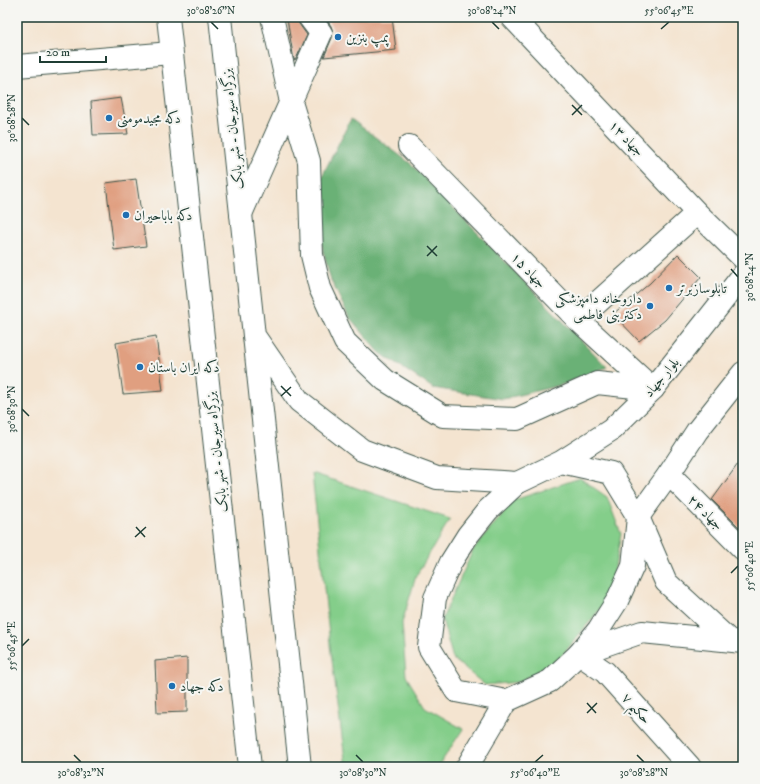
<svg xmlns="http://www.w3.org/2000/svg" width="760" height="784" viewBox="0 0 760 784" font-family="'IM FELL DW Pica',Amiri,serif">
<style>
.green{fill:#84ce8a;stroke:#52865f}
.forest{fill:#6bb176;stroke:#457755}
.building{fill:#e09f80}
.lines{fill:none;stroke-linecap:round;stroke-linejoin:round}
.minor-casing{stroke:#3f564b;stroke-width:24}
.major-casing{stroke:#3f564b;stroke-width:24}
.highway-casing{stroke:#3f564b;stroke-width:24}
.minor{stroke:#fff;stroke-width:22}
.major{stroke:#fff;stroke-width:22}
.highway{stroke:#fff;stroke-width:22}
.ticks{fill:none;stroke:#1f3d34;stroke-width:1.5}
.poi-dot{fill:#1f6fb2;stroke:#f6f6f2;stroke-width:1.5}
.labels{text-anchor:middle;stroke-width:4;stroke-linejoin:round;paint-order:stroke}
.poi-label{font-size:14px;fill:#1f3d34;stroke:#f6f6f2;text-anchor:start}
.street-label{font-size:14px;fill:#1f3d34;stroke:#f6f6f2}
.neatline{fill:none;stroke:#1f3d34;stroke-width:1.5}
.ticks-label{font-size:10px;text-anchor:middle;fill:#1f3d34}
</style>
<rect width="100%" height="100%" fill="#f6f6f2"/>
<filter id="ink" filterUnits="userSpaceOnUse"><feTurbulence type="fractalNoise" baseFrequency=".025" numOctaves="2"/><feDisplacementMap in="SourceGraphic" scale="8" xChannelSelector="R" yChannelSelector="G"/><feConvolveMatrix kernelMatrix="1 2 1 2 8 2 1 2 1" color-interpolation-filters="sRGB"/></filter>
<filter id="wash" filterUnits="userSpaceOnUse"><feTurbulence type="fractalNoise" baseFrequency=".012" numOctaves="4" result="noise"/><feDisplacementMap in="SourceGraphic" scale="16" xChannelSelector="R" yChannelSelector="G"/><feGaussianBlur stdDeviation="0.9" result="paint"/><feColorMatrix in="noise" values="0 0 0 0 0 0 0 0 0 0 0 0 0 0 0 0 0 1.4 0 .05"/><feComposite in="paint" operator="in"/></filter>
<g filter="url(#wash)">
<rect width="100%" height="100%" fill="#f4e4d0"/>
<path class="green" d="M312 473 450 519 416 576 402 623 406 676 425 707 463 729 438 767H346L330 645Z
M580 478 607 497 621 534 609 598 560 658 519 682 485 685 453 659 442 619 473 550 514 500Z"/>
<path class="forest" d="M351 119 410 163 607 367 561 385 503 399 433 388 380 353 349 317 330 278 319 233V182Z"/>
<g id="blocks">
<path class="building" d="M325 17H392L396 50 324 57 332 38 333 32 331 26Z
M297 18 299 24 307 35 296 59 294 60 287 19Z
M121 98 128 134 93 135 91 102Z
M136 179 146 246 114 250 106 183Z
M678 254 701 277 665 320 639 341 613 314 650 283Z
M156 336 163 391 123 394 116 343Z
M743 457V531L712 500Z
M187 658V712L157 713 155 661Z"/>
</g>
</g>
<g filter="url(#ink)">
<use href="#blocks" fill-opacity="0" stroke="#3f564b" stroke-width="1"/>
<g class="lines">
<defs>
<path id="minor" d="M272 17 291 102 309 161 312 255 320 288 345 342 385 380 443 416 517 419 597 383 653 389
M512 17 697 213 743 258
M17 66 171 53
M409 146 578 320 653 389
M241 214 321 33 309 17
M578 320 697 213
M669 474 743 549
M638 517 666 582 729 640
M579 654 642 632 743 642
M579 654 605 672 690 767"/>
<path id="major" d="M561 462 611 473 638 517 633 566 617 601 599 629 579 654 550 681 506 701 456 691 429 647 435 598 451 562 468 535 488 510 517 483Z
M561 462 611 430 653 389 743 275
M638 517 669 474 697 431 743 373"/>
<path id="highway" d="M168 17 250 767
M220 17 300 767
M255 337 299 401 362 450 437 478 517 483
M467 767 506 701"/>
</defs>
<use href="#minor" class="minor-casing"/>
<use href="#major" class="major-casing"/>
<use href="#highway" class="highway-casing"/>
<use href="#minor" class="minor"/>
<use href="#major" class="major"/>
<use href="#highway" class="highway"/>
</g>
</g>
<path class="ticks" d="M211 22 218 29M492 22 499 29M661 29 669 22M572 105 582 115M572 115 582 105M22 118 29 125M427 246 437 256M427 256 437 246M731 269 738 277M281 386 291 396M281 396 291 387M22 409 29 416M136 527 145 537M135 537 146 527M731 573 738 566M22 646 29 639M587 703 596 713M587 713 597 703M74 755 81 762M356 755 363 762M637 755 644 762M535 762 543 755"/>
<g class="poi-dot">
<circle cx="338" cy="37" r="4"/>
<circle cx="109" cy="118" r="4"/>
<circle cx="126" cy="215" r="4"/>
<circle cx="669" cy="288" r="4"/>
<circle cx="650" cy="306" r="4"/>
<circle cx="140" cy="367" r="4"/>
<circle cx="172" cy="686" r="4"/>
</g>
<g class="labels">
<g class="poi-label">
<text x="346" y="42">پمپ بنزین</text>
<text x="117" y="123">دکه مجیدمومنی</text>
<text x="134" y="220">دکه باباحیران</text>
<text x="677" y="293">تابلوسازبرتر</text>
<text x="642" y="303" text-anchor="end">داروخانه دامپزشکی<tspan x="642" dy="16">دکتربنی فاطمی</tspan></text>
<text x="148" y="372">دکه ایران باستان</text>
<text x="180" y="691">دکه جهاد</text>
</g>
<g class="street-label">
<text transform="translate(232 129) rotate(-96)" y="5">بزرگراه سیرجان - شهر بابک</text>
<text transform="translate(627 138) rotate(46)" y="5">جهاد ۱۳</text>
<text transform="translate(529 270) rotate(46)" y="5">جهاد ۱۵</text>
<text transform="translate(661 377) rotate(-50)" y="5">بلوار جهاد</text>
<text transform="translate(216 452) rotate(-96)" y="5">بزرگراه سیرجان - شهر بابک</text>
<text transform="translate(706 512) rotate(45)" y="5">جهاد ۲۴</text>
<text transform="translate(637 708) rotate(48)" y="5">حکیم ۷</text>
</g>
</g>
<rect width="760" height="784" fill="none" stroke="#f6f6f2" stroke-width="44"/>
<path d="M40 56v6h66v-6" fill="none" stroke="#1f3d34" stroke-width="2"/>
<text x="46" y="56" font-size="12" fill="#1f3d34" stroke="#f6f6f2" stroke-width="3" paint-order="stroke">20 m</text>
<rect x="22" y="22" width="716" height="740" class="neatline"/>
<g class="ticks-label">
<text x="211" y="14">30°08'26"N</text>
<text x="492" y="14">30°08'24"N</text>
<text x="669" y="14">55°06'45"E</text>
<text transform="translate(11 118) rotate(-90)" y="4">30°08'28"N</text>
<text transform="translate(749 277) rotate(-90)" y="4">30°08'24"N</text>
<text transform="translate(11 409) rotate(-90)" y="4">30°08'30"N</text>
<text transform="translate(749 566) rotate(-90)" y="4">55°06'40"E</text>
<text transform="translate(11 646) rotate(-90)" y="4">55°06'45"E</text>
<text x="81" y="776">30°08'32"N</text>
<text x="363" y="776">30°08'30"N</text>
<text x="535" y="776">55°06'40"E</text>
<text x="644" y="776">30°08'28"N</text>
</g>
</svg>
